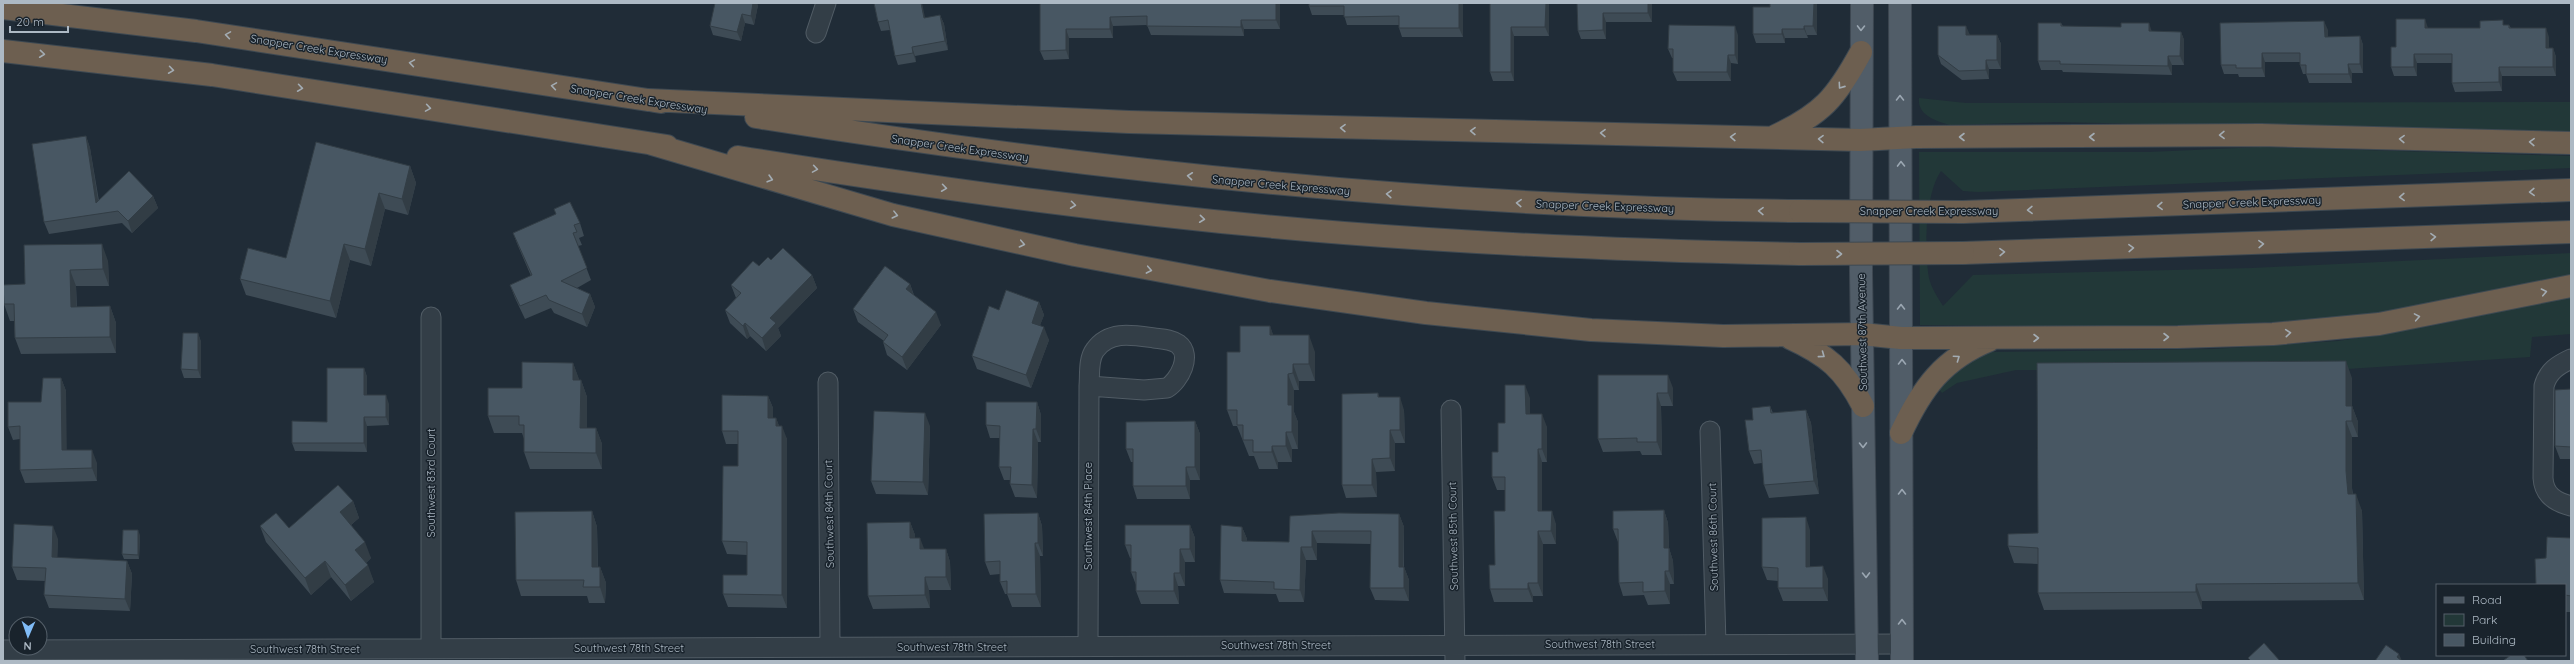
<svg xmlns="http://www.w3.org/2000/svg" width="2574" height="664" viewBox="0 0 2574 664" font-family="Quicksand,sans-serif">
<style>
.green{fill:#223838}
.lines{fill:none;stroke-linecap:round;stroke-linejoin:round}
.minor-casing{stroke:#515c65;stroke-width:21}
.major-casing{stroke:#3d4751;stroke-width:24}
.highway-casing{stroke:#3e4952;stroke-width:24}
.minor{stroke:#333e47;stroke-width:19}
.major{stroke:#515d68;stroke-width:22}
.highway{stroke:#6d5f50;stroke-width:22}
.highway-bridge-casing{stroke:#3e4952;stroke-width:24;stroke-linecap:butt}
.highway-bridge{stroke:#6d5f50;stroke-width:22}
.wall{fill:#3e4b55}
.shaded-wall{fill:#323d45}
.building{fill:#485763;stroke:#323d45}
.oneway{stroke:#9ba7b2}
.oneway2{stroke:#a3acb3}
.labels{text-anchor:middle;stroke-width:3;stroke-linejoin:round;paint-order:stroke}
.street-label{font-size:11px;fill:#adb9c4;stroke:#19232c}
</style>
<rect width="100%" height="100%" fill="#202c37"/>
<path class="green" d="M1919 98 1966 103 2571 102V133L2056 122 1950 125C1936 121 1917 115 1919 98Z
M2260 147 2571 156V168L1978 192 1963 191 1941 171C1925 195 1925 243 1928 272 1929 284 1936 295 1943 306L1973 275 2252 268 2571 253V279L2385 313 2301 321 2127 327 1920 325 1919 152H2149Z
M2571 296V334L2532 337 2530 357 2332 370H2016L1957 383 1942 393 1935 384 1944 375 1989 352 2213 349 2338 341 2431 326Z"/>
<g class="lines">
<defs>
<path id="minor" d="M816 33 826 3
M431 317V648
M2571 359C2558 365 2548 371 2544 386L2543 478C2544 495 2555 502 2571 506
M828 382 830 646
M1451 410 1455 661
M1710 431 1716 644
M1088 646 1089 386 1144 390 1167 388C1179 381 1193 355 1178 344 1171 339 1162 339 1154 338 1133 335 1109 330 1095 350 1088 359 1090 375 1089 386
M3 650 1902 644"/>
<path id="major" d="M1862 3 1861 273 1867 661
M1900 3 1902 661"/>
<path id="highway" d="M3 8 196 31 661 102
M3 51 212 75 667 146
M648 100 1129 122 1860 140 1916 137 2261 135 2571 143
M756 117C1102 172 1449 208 1800 211
M1775 136C1822 114 1836 98 1861 52
M652 144 893 215 1075 255 1270 291 1426 313 1591 330 1723 336 1862 334 1901 338 2178 337 2273 334 2379 324 2571 286
M738 157C940 189 1141 217 1344 233 1496 245 1648 251 1800 254
M1963 212 2571 190
M1963 253 2571 232
M1790 338C1827 355 1844 369 1863 406
M1901 433C1922 388 1943 359 1990 340"/>
</defs>
<use href="#minor" class="minor-casing"/>
<use href="#major" class="major-casing"/>
<use href="#highway" class="highway-casing"/>
<use href="#minor" class="minor"/>
<use href="#major" class="major"/>
<use href="#highway" class="highway"/>
<defs>
<path id="highway-bridge" d="M1800 211 1963 212
M1800 254 1963 253"/>
</defs>
<use href="#highway-bridge" class="highway-bridge-casing"/>
<use href="#highway-bridge" class="highway-bridge"/>
</g>
<path class="wall" d="M874 3 926 18 940 15 944 24 948 50 915 56 916 62 898 65 895 56 890 30 881 31 878 22Z
M1040 3H1280V29H1244V36L1151 35 1147 25 1113 26V38H1069V59L1044 60 1040 51Z
M1309 3H1463V37H1402L1399 28V25H1347L1344 15H1312L1309 6Z
M1490 3H1549V36H1514V81H1493L1490 72Z
M1577 3H1652V22H1606V39H1581L1578 31Z
M1817 3V35H1807L1808 38H1785V43H1756L1753 34 1770 7Z
M758 5 754 25 745 23 741 41 713 35 710 26Z
M2061 23 2063 26 2152 31 2181 32 2184 40V65H2172V75L2063 72 2062 70H2041L2038 61Z
M2505 25H2509L2511 28 2549 37V48H2553L2556 57V76H2502V91L2455 92 2452 83V63H2417V76H2394L2391 67 2396 47 2480 28Z
M2328 30V37L2360 36 2363 45V73H2352V83H2309L2306 74H2303L2300 65V62H2265V77H2239L2238 74H2224L2221 65Z
M1738 35V64L1731 63V81H1677L1673 72V58H1672L1668 49Z
M1970 35H1997L2001 44V69H1989V79L1962 80 1941 64 1938 55Z
M86 136 90 148 99 201 153 196 158 208 132 233 122 223 49 234 44 222Z
M410 166 416 183 408 215 385 209 371 266 350 260 336 318 246 295 240 279 286 258Z
M580 223 584 236 579 238 582 245 578 246 591 280 577 288 590 294 595 307 587 327 554 313 551 308 525 319 515 298 510 285 531 276 518 246 513 233Z
M24 245 108 261 109 286H76L77 307 110 306 116 323V353L21 354 15 338 14 321H10L4 304 25 284Z
M771 260 812 275 817 288 778 328 781 336 766 351 750 336 747 339 730 323 725 310 736 298 731 285 759 266Z
M910 284 914 295 941 325 907 370 887 355 883 342 884 341 858 322 853 309Z
M1039 302 1044 315 1040 325 1049 340 1031 388 977 369 972 356 999 310Z
M1270 326 1273 335 1315 352V381H1299V390H1294V412L1298 422V449H1292V462H1278V469H1259L1254 456H1249L1237 426H1233L1227 410 1240 352Z
M198 333 201 342V378H184L181 369Z
M573 363 579 380H581L587 397V428H596L602 444V469H530L524 452V439L522 433H494L488 416 522 388Z
M364 368 367 377V395L389 404V425L367 426V452L295 451 292 443 327 422Z
M1598 375 1673 388V406H1661L1662 455H1642L1640 451 1603 452 1598 439Z
M61 378 66 391V450L97 463V481L25 483 20 470V439L13 440 8 427 41 402Z
M2352 378V406L2358 422V437H2352V488L2353 494 2362 511 2364 600 2202 601V609L2044 610 2038 593V564L2014 563 2008 546 2038 533Z
M2571 389V459H2560L2555 446Z
M1378 393 1379 397 1404 410 1405 443H1395V471L1376 472 1377 497 1346 498 1342 485Z
M768 396 773 408V418H776L779 426 787 439V608L728 607 723 594 747 575V555L727 554 722 541 738 466V444H726L722 431Z
M1530 398V414L1547 427V462H1542V511L1556 524V544H1543V596H1533V602H1494L1490 589 1505 511V490H1497L1492 477 1498 452Z
M1037 402 1041 415V442H1038L1037 498 1015 497 1010 484V480H1004L999 467 1000 438H990L986 425Z
M1770 406 1773 413 1806 410 1811 423 1819 494 1769 498 1764 485 1762 463 1754 464 1749 451 1753 420Z
M1195 421 1200 434V480H1190V499H1137L1133 486V462H1131L1126 449Z
M930 426 928 495 876 494 871 481Z
M353 501 359 518 351 525 371 558 366 563 374 582 351 601 331 577 311 595 266 542 260 526 289 528Z
M1664 510 1668 523 1669 548 1673 561 1674 584H1670V604L1648 605 1644 595 1623 596 1619 583 1618 542 1613 529Z
M592 511 597 527 598 567H600L606 583 605 603H589L587 596H521L516 580Z
M1038 513 1042 526 1043 556H1040L1041 607H1012L1007 594H1005L1000 582V574L990 575 985 562Z
M1399 514 1404 527V567L1409 580V601L1375 600 1370 588 1371 544 1317 543V560H1306L1304 602H1279L1276 594 1224 593 1220 580 1242 527 1247 539V541L1289 542 1290 516Z
M910 522 915 535V538L924 549H946L950 562 951 590H929L930 608 873 609 868 596Z
M1190 525 1195 538V562H1185V586H1178L1179 604H1141L1136 591V585L1131 572V558H1130L1125 545Z
M1810 530V567L1828 579V601H1783L1778 588V581L1767 580 1762 567Z
M140 535 139 559H124L122 554Z
M2571 538V612H2565V585L2546 558Z
M58 539 57 558 127 561 132 574 130 611 49 608 44 595 45 581 17 580 12 567Z"/>
<path class="shaded-wall" d="M753 3H757L758 5 754 25 751 16Z
M921 3H922L927 27 924 18Z
M1276 3H1280V29L1276 20Z
M1459 3H1463V37L1459 28Z
M1546 3H1549V36L1545 27Z
M1648 3H1652V22L1648 13Z
M1814 3H1817V35L1813 26Z
M1603 13 1606 22V39L1603 30Z
M742 14 745 23 741 41 737 32Z
M940 15 944 24 948 50 945 41Z
M1110 17 1113 26V38L1110 29Z
M2425 19 2428 28H2425Z
M1241 20 1244 29V36L1241 27Z
M2324 21 2328 30V45L2325 37Z
M2149 23 2152 32 2149 31Z
M1735 26 1738 35V64L1735 55Z
M1804 26 1808 38 1804 29Z
M1966 26 1970 35H1966Z
M1511 27 1514 36V81L1511 72Z
M2546 28 2549 37V57L2546 48Z
M1066 29 1069 38V59L1066 50Z
M1782 29 1785 38V43L1782 34Z
M2181 32 2184 40V65L2180 56Z
M1997 35 2001 44V69L1997 60Z
M2360 36 2363 45V73L2360 64Z
M912 47 915 56 916 62 913 53Z
M2553 48 2556 57V76L2553 67Z
M2262 53 2265 62V77L2262 68Z
M2414 54 2417 63V76L2414 67Z
M1728 55 1731 63V81L1727 72Z
M2168 56 2172 65V75L2168 66Z
M1986 60 1989 69V79L1986 70Z
M2348 64 2352 73V83L2349 74Z
M2499 67 2502 76V91L2499 82Z
M86 136 90 148 100 213 96 203Z
M410 166 416 183 408 215 402 199Z
M379 193 385 209 371 266 365 249Z
M153 196 158 208 132 233 128 221Z
M102 244 108 261 109 286 103 269Z
M344 244 350 260 336 318 330 301Z
M70 270 76 286 77 324 71 307Z
M812 275 817 288 778 328 781 336 766 351 762 338 770 318Z
M910 284 914 297 906 289Z
M590 294 595 307 587 327 582 314Z
M1039 302 1044 315 1036 336 1032 323Z
M110 306 116 323V353L110 337Z
M936 312 941 325 907 370 902 357Z
M745 323 750 336 747 339 743 326Z
M1270 326 1276 343 1270 335Z
M1044 327 1049 340 1031 388 1026 375Z
M198 333 201 342V378L198 370Z
M1309 335 1315 352V381L1309 364Z
M2346 361 2352 378V406L2358 422V437L2346 406Z
M573 363 579 379V397L573 380Z
M1293 364 1299 381V390L1293 373Z
M364 368 367 377V404L364 395Z
M1288 374 1294 390V412L1298 422V449L1292 432 1288 405Z
M1668 375 1673 388V406L1668 393Z
M61 378 66 391 67 463 62 450Z
M581 380 587 397V444L580 428Z
M1525 385 1530 398V427L1526 414Z
M1657 393 1661 406 1662 455 1657 442Z
M386 395 389 404V425L386 417Z
M768 396 773 408V431L768 418Z
M1400 397 1404 410 1405 443 1400 430Z
M1037 402 1041 415V442L1036 429Z
M1806 410 1811 423 1819 494 1814 481Z
M925 413 930 426 928 495 923 482Z
M1542 414 1547 427V462L1542 449Z
M364 417 367 426V452L364 443Z
M776 418 781 431 776 426Z
M1195 421 1200 434V480L1195 467Z
M2346 421 2352 437V488L2354 511 2348 494 2346 471Z
M782 426 787 439V608L782 595Z
M596 428 602 444V469L596 453Z
M1033 429 1038 442 1037 498 1032 485Z
M1390 430 1395 443V471L1390 458Z
M1286 432 1292 449V462L1286 446Z
M1272 446 1278 462V469L1272 452Z
M1538 449 1542 462V524L1538 511Z
M92 450 97 463V481L92 468Z
M1372 459 1376 472 1377 497 1372 485Z
M1186 467 1190 480V499L1186 486Z
M2356 494 2362 511 2364 600 2358 583Z
M353 501 359 518 346 529 340 512Z
M1664 510 1668 523 1669 548 1673 561 1674 584 1669 571 1664 548Z
M592 511 597 527 598 583 592 567Z
M1552 511 1556 524V544L1551 531Z
M1038 513 1042 526 1043 556 1038 543Z
M1399 514 1404 527 1403 580 1399 567Z
M1806 517 1810 530V580L1806 567Z
M910 522 915 535V551L910 538Z
M1190 525 1195 538V562L1190 549Z
M53 526 58 539 57 570 52 557Z
M1242 527 1247 539 1246 553 1242 541Z
M138 530 140 535 139 559 138 555Z
M1312 531 1317 543V560L1312 547Z
M1538 531 1543 544V596L1538 583Z
M920 538 925 551 920 549Z
M365 542 371 558 361 567 355 550Z
M1035 543 1040 556 1041 607 1036 594Z
M1301 547 1306 560 1304 602 1300 590Z
M946 549 950 562 951 590 946 577Z
M1180 549 1185 562V586L1180 573Z
M127 561 132 574 130 611 125 599Z
M325 561 331 577 311 595 305 578Z
M368 565 374 582 351 601 345 585Z
M1823 566 1828 579V601L1823 588Z
M600 567 606 583 605 603 600 587Z
M1404 567 1409 580V601L1404 588Z
M1665 571 1670 584V604L1665 591Z
M1174 573 1178 586 1179 604 1174 591Z
M925 577 929 590 930 608 925 595Z
M1528 583 1533 596V602L1528 589Z
M2196 584 2202 601V609L2196 592Z
M2399 654 2402 661 2397 657Z"/>
<path class="building" d="M715 3H753L751 16 742 14 737 32 710 26Z
M874 3H921L924 18 940 15 945 41 912 47 913 53 895 56 888 20 878 22Z
M1040 3H1276V20H1241V27L1147 26V16L1110 17V29H1066V50L1040 51Z
M1309 3H1459V28H1399V16L1344 17V6H1309Z
M1490 3H1546L1545 27H1511V72H1490Z
M1577 3H1648V13H1603V30L1578 31Z
M1770 3H1814L1813 26H1804V29H1782V34H1753V7H1770Z
M2396 19H2425V28H2480V21L2503 20V25H2509V28H2546V48H2553V67H2499V82L2452 83V54H2414V67H2391V47H2396Z
M2324 21 2325 37 2360 36V64H2348L2349 74H2306V65H2300V53H2262V68H2236V65H2221L2220 23Z
M2038 23H2061V26L2121 27V23H2149V31L2181 32 2180 56H2168V66L2060 64V61H2038Z
M1669 25 1735 26V55H1728L1727 72H1673V49H1668Z
M1938 26H1966V35H1997V60H1986V70L1959 71 1938 55Z
M86 136 96 203 129 171 153 196 128 221 118 211 44 222 32 144Z
M316 142 410 166 402 199 379 193 365 249 344 244 330 301 240 279 248 248 286 258Z
M570 202 580 223 574 225 577 232 573 233 587 268 561 281 590 294 582 314 549 300 546 295 520 306 510 285 532 275 513 233 556 214 554 209Z
M102 244 103 269 70 270 71 307 110 306V337L15 338 14 304H4L3 285 25 284 24 245Z
M783 248 812 275 770 318 776 323 762 338 745 323 743 326 725 310 741 293 731 285 753 261 759 266 768 257 771 260Z
M885 266 910 284 906 289 936 312 902 357 883 342 888 335 853 309Z
M1006 290 1039 302 1032 323 1044 327 1026 375 972 356 989 306 999 310Z
M1240 326H1270V335H1309V364H1293V373L1288 374V405H1292V432H1286V446H1272V452H1253V440H1243V425H1237V410H1227V352H1240Z
M183 333H198V370L181 369Z
M2346 361V406H2352V421H2346V471L2348 494H2356L2358 583 2196 584V592L2038 593V548L2008 546V534L2038 533 2037 363Z
M522 362 573 363V380H581L580 428H596V453L524 452V425H519V416H488V388H522Z
M327 368H364V395H386V417H364V443H292V421L327 422Z
M1598 375H1668V393H1657V442H1637V438L1598 439Z
M43 378H61L62 450H92V468L20 470V426L8 427V402H41Z
M1505 385H1525L1526 414H1542V449H1538V511H1552L1551 531H1538V583H1528V589H1490L1489 565H1495L1494 511H1505V477H1492V452H1498V423H1505Z
M2571 389V447L2555 446V390Z
M1378 393V397H1400V430H1390V458L1372 459V485H1342V394Z
M722 395 768 396V418H776V426H782V595L723 594V575H747V542L722 541 723 466H738V431H722Z
M986 402H1037L1036 429H1033L1032 485 1010 484 1011 467H999L1000 426 986 425Z
M1770 406 1771 413 1806 410 1814 481 1764 485 1761 450 1749 451 1745 420H1753L1752 408Z
M874 411 925 413 923 482 871 481Z
M1195 421V467H1186V486H1133V449H1126V422Z
M338 485 353 501 340 512 365 542 355 550 368 565 345 585 325 561 305 578 260 526 276 513 289 528Z
M1664 510V548H1669V571H1665V591L1643 592V582L1619 583 1618 529H1613V511Z
M592 511V567H600V587H583L584 580H516L515 512Z
M1038 513V543H1035L1036 594H1007V581L1000 582V561L985 562 984 514Z
M1339 513 1399 514V567H1404V588H1370L1371 531H1312V547H1301L1300 590 1274 589V582L1220 580 1221 525 1242 527V541L1289 542 1290 516Z
M1806 517V567L1823 566V588H1778V568L1762 567V518Z
M910 522V538H920V549H946V577H925V595L868 596 867 523Z
M14 524 53 526 52 557 127 561 125 599 44 595 46 568 12 567Z
M1125 525H1190V549H1180V573H1174V591H1136V572H1131V545H1125Z
M123 530H138V555L122 554Z
M2547 537 2571 538V596L2565 595V585H2536L2535 559 2546 558Z
M2264 643 2280 661H2251L2248 658Z
M2386 645 2399 654 2397 657 2402 661H2375Z
M2511 655H2524L2528 661H2505L2504 660Z"/>
<defs><path id="oneway-chevron" d="M-2-3.5L2.5 0L-2 3.5" fill="none" stroke-width="1.6" stroke-linecap="round" stroke-linejoin="round"/></defs>
<g class="oneway">
<use href="#oneway-chevron" transform="translate(1861 28) rotate(91)"/>
<use href="#oneway-chevron" transform="translate(1900 98) rotate(-90)"/>
<use href="#oneway-chevron" transform="translate(1901 164) rotate(-91)"/>
<use href="#oneway-chevron" transform="translate(1901 307) rotate(-90)"/>
<use href="#oneway-chevron" transform="translate(1902 362) rotate(-90)"/>
<use href="#oneway-chevron" transform="translate(1863 445) rotate(89)"/>
<use href="#oneway-chevron" transform="translate(1902 492) rotate(-90)"/>
<use href="#oneway-chevron" transform="translate(1866 575) rotate(89)"/>
<use href="#oneway-chevron" transform="translate(1902 622) rotate(-90)"/>
</g>
<g class="oneway2">
<use href="#oneway-chevron" transform="translate(228 35) rotate(-171)"/>
<use href="#oneway-chevron" transform="translate(42 54) rotate(6)"/>
<use href="#oneway-chevron" transform="translate(412 63) rotate(-171)"/>
<use href="#oneway-chevron" transform="translate(171 70) rotate(8)"/>
<use href="#oneway-chevron" transform="translate(554 86) rotate(-171)"/>
<use href="#oneway-chevron" transform="translate(1841 86) rotate(125)"/>
<use href="#oneway-chevron" transform="translate(300 88) rotate(8)"/>
<use href="#oneway-chevron" transform="translate(428 108) rotate(9)"/>
<use href="#oneway-chevron" transform="translate(1343 128) rotate(-179)"/>
<use href="#oneway-chevron" transform="translate(1473 131) rotate(-179)"/>
<use href="#oneway-chevron" transform="translate(1603 133) rotate(-179)"/>
<use href="#oneway-chevron" transform="translate(2222 135) rotate(179)"/>
<use href="#oneway-chevron" transform="translate(1733 137) rotate(-178)"/>
<use href="#oneway-chevron" transform="translate(1962 137) rotate(-180)"/>
<use href="#oneway-chevron" transform="translate(2092 137) rotate(-180)"/>
<use href="#oneway-chevron" transform="translate(1821 139) rotate(-179)"/>
<use href="#oneway-chevron" transform="translate(2402 139) rotate(-178)"/>
<use href="#oneway-chevron" transform="translate(2532 142) rotate(-178)"/>
<use href="#oneway-chevron" transform="translate(815 169) rotate(9)"/>
<use href="#oneway-chevron" transform="translate(1190 176) rotate(-174)"/>
<use href="#oneway-chevron" transform="translate(770 179) rotate(16)"/>
<use href="#oneway-chevron" transform="translate(944 188) rotate(8)"/>
<use href="#oneway-chevron" transform="translate(2532 192) rotate(178)"/>
<use href="#oneway-chevron" transform="translate(1389 194) rotate(-176)"/>
<use href="#oneway-chevron" transform="translate(2402 197) rotate(178)"/>
<use href="#oneway-chevron" transform="translate(1519 203) rotate(-177)"/>
<use href="#oneway-chevron" transform="translate(1073 205) rotate(7)"/>
<use href="#oneway-chevron" transform="translate(2160 206) rotate(178)"/>
<use href="#oneway-chevron" transform="translate(2030 210) rotate(179)"/>
<use href="#oneway-chevron" transform="translate(1761 211) rotate(-179)"/>
<use href="#oneway-chevron" transform="translate(895 215) rotate(14)"/>
<use href="#oneway-chevron" transform="translate(1202 219) rotate(6)"/>
<use href="#oneway-chevron" transform="translate(2433 237) rotate(-2)"/>
<use href="#oneway-chevron" transform="translate(1022 244) rotate(12)"/>
<use href="#oneway-chevron" transform="translate(2261 244) rotate(-2)"/>
<use href="#oneway-chevron" transform="translate(2131 248) rotate(-2)"/>
<use href="#oneway-chevron" transform="translate(2002 252) rotate(-2)"/>
<use href="#oneway-chevron" transform="translate(1839 254)"/>
<use href="#oneway-chevron" transform="translate(1149 270) rotate(11)"/>
<use href="#oneway-chevron" transform="translate(2544 292) rotate(-12)"/>
<use href="#oneway-chevron" transform="translate(2417 317) rotate(-10)"/>
<use href="#oneway-chevron" transform="translate(2288 333) rotate(-5)"/>
<use href="#oneway-chevron" transform="translate(2166 337)"/>
<use href="#oneway-chevron" transform="translate(2036 338)"/>
<use href="#oneway-chevron" transform="translate(1822 355) rotate(36)"/>
<use href="#oneway-chevron" transform="translate(1957 358) rotate(-35)"/>
</g>
<g class="labels">
<g class="street-label">
<text transform="translate(319 49) rotate(9)" y="4">Snapper Creek Expressway</text>
<text transform="translate(639 99) rotate(9)" y="4">Snapper Creek Expressway</text>
<text transform="translate(960 148) rotate(8)" y="4">Snapper Creek Expressway</text>
<text transform="translate(1281 185) rotate(5)" y="4">Snapper Creek Expressway</text>
<text transform="translate(2252 202) rotate(-2)" y="4">Snapper Creek Expressway</text>
<text transform="translate(1605 206) rotate(2)" y="4">Snapper Creek Expressway</text>
<text x="1929" y="215">Snapper Creek Expressway</text>
<text transform="translate(1862 332) rotate(-91)" y="4">Southwest 87th Avenue</text>
<text transform="translate(431 483) rotate(-90)" y="4">Southwest 83rd Court</text>
<text transform="translate(829 514) rotate(-91)" y="4">Southwest 84th Court</text>
<text transform="translate(1088 516) rotate(-90)" y="4">Southwest 84th Place</text>
<text transform="translate(1453 536) rotate(-91)" y="4">Southwest 85th Court</text>
<text transform="translate(1713 537) rotate(-91)" y="4">Southwest 86th Court</text>
<text x="1600" y="648">Southwest 78th Street</text>
<text x="1276" y="649">Southwest 78th Street</text>
<text x="952" y="651">Southwest 78th Street</text>
<text x="629" y="652">Southwest 78th Street</text>
<text x="305" y="653">Southwest 78th Street</text>
</g>
</g>
<rect width="2574" height="664" fill="none" stroke="#adb9c4" stroke-width="8"/>
<rect x="2436" y="584" width="130" height="72" fill="#19232c" stroke="#545f69"/>
<rect x="2444" y="597" width="20" height="6" fill="#515d68" stroke="#545f69"/>
<text x="2472" y="604" font-size="12" fill="#adb9c4">Road</text>
<rect x="2444" y="614" width="20" height="12" fill="#223838" stroke="#545f69"/>
<text x="2472" y="624" font-size="12" fill="#adb9c4">Park</text>
<rect x="2444" y="634" width="20" height="12" fill="#485763" stroke="#545f69"/>
<text x="2472" y="644" font-size="12" fill="#adb9c4">Building</text>
<g transform="translate(28 636) rotate(182)"><circle r="19" fill="#19232c" stroke="#545f69"/>
<path d="M0-3L7 15L0 10L-7 15Z" fill="#80bcf7"/>
<text y="-6" font-size="11" font-weight="bold" text-anchor="middle" fill="#adb9c4">N</text>
</g>
<path d="M10 26v6h58v-6" fill="none" stroke="#adb9c4" stroke-width="2"/>
<text x="16" y="26" font-size="12" fill="#adb9c4" stroke="#19232c" stroke-width="3" paint-order="stroke">20 m</text>
</svg>
